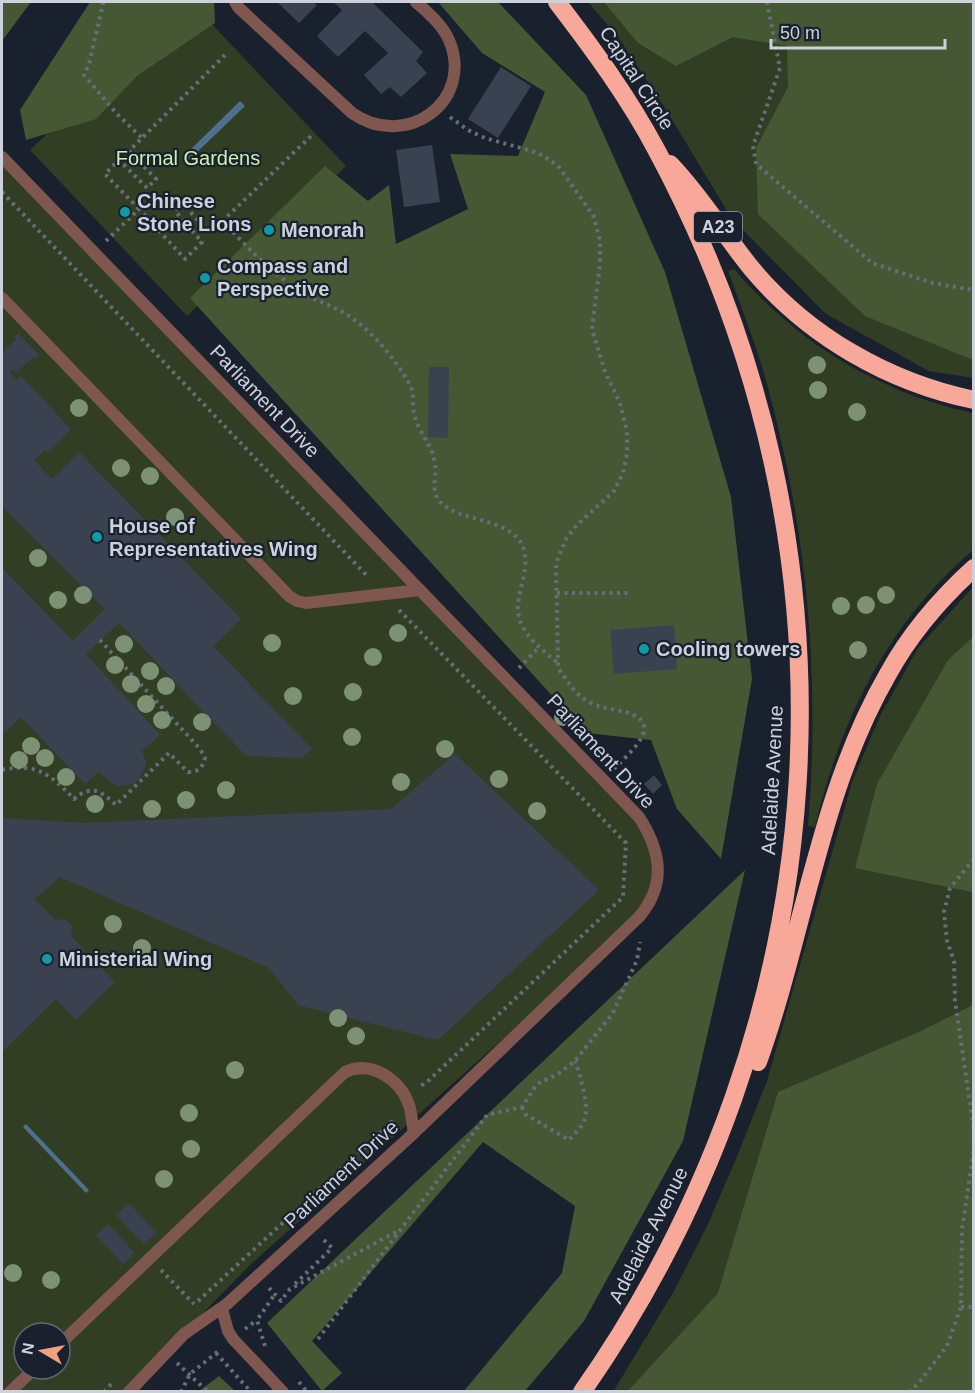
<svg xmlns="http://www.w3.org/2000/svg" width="975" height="1393" viewBox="0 0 975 1393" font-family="Helvetica,sans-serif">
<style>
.green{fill:#313e24;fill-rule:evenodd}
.forest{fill:#465833}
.water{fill:#4b718d}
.building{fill:#3a4251}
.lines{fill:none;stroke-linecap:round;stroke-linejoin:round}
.path{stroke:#676d7a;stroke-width:4;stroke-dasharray:3 4.5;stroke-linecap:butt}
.lane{stroke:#7f574f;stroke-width:12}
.street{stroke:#7f574f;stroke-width:12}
.highway{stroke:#f7a899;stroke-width:18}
.tree{fill:#7d9275}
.culture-dot{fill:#0f9aa8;stroke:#19202e;stroke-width:2}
.labels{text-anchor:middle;stroke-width:4.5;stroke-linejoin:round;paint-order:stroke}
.shield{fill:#19202e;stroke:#969ca7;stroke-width:1.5}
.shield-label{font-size:18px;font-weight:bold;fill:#ccd1db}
.street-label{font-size:20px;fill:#ccd1db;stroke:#19202e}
.park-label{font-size:20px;fill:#cff0af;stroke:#19202e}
.poi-label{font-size:20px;font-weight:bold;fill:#ccd1db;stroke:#19202e;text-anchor:start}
</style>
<rect width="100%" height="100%" fill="#19202e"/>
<path class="green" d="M186 2H191L346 166 187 316 30 150Z
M588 2H973V378L929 371 826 314 732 219 665 108 618 37Z
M2 159 639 817 658 868 639 917 250 1265 127 1391H2ZM24 1333H60V1369H24Z
M734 269C796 342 879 393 973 413V550C887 624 841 719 815 827L808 826C821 672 806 519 763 370 753 337 740 304 728 271Z
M973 587V1391L613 1392 674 1291 707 1226 736 1159 767 1081 852 782 880 716 918 648Z"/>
<path class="forest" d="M2 2H31L2 41Z
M90 2H214L215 23 137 76 96 119 26 140 20 110Z
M438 2H498L586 95 665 272 731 497 752 679 721 859 677 809 651 740 586 733 190 298 325 166 368 201 389 185 396 244 468 209 450 154 518 156 545 92 482 53Z
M604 2H973V360L865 316 758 214 756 148 788 87 787 46 733 37 676 66 638 43Z
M973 637V895L972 892 855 868 877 784 948 660Z
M745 870 683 1141 584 1321 525 1391H464L562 1273 575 1206 483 1142 312 1341 342 1373 322 1391 267 1323Z
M973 1005V1391H628L718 1293 778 1092 921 1031Z
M219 1376 235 1391H199Z"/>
<path class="water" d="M240 101 245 106 189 160 185 155Z
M26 1124 89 1190 86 1193 23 1127Z"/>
<path class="building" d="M277 2H313L317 5 299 23Z
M333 2H372L423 52 416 61 427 73 401 97 390 87 381 94 364 75 388 53 365 31 338 57 317 36 342 10Z
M501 67 531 86 498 138 468 119Z
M432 145 440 202 404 207 396 150Z
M18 333 39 355 35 359 33 357 16 373 13 369 10 373 17 380 21 376 71 429 48 453 45 450 34 460 52 479 79 452 241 619 213 646 312 749 301 758 246 756 119 623 86 654 160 735 142 751 146 761 145 768 137 781 131 784 119 786 112 783 99 772 85 784 21 717 2 735V568L73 641 105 609 2 506V353L16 339 14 337Z
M429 367H449L448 438 428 437Z
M674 625 677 669 614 674 610 630Z
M455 754 599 890 438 1040 298 1005 269 968 60 877 35 899 55 920 60 919 67 921 72 927 71 936 115 982 76 1020 56 999 2 1052V818L83 823 391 809Z
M654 775 662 785 653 794 644 784Z
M129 1203 157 1233 144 1244 116 1215Z
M108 1224 135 1253 123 1264 96 1235Z"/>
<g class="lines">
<path class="path" d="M102 2 103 4 89 64 84 75 116 113 142 138
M767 2 780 68 753 146 756 164 872 263 932 283 974 290
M450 117 468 130 485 138 532 151 544 156 558 166 593 215 600 240V264L592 329 605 372 620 403 627 432V453L623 473 614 491 576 526 566 539 556 563 558 663V668C568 681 574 694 589 702 600 708 613 709 625 712 667 723 629 753 614 769
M2 192 369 578
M139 209 105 174 119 160 147 188 156 179 129 151 228 52
M223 221C244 245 270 270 296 289 312 300 333 305 349 316 372 331 395 359 409 383 415 392 412 404 414 414 418 432 433 446 435 464 437 476 431 488 438 499 453 522 505 516 521 543 536 570 507 601 523 627 531 642 545 652 558 663
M106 241 139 209 185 259 202 242 175 211 182 203 210 233 311 136
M557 593H630
M399 610 626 843 623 897 427 1082 419 1087
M519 668 539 647
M2 770C36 762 51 775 74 799 91 784 101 791 116 805L169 753 188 772C199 772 202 768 205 758L200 749 100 640
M974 859 950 888 944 912 947 941 954 961 955 1001 974 1130
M522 1107 525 1114 569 1140C574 1134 581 1128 584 1121 590 1108 580 1075 575 1061
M161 1270 194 1304
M295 1284 332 1248 323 1239
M269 1288 281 1301 290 1289 398 1231
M198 1301 391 1123 393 1117
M961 1307H974
M245 1329 257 1320
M318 1339 487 1115 522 1107 537 1084 558 1074 575 1061 613 1013 637 960 640 942
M265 1346 257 1320 275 1294
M216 1353 251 1392
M177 1363 208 1392
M299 1382 307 1392
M104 1392 113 1382
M181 1392 190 1374 221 1349
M909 1392 918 1384 947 1346 961 1307 962 1230 974 1149"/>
<path class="lane" d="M235 2 238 7 352 113C406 151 475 101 449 40 442 24 428 13 416 2
M2 298 289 596 297 601 306 603 420 590
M60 1344 345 1072C371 1060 400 1079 409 1105 412 1114 412 1124 414 1133
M10 1392 34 1369"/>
<path class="street" d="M2 157 639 817C661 851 667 884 639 917L414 1133 227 1304 184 1334 129 1392
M222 1309 228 1331 233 1339 283 1392"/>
<path class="highway" d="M557 2C593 49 629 98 657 151 872 552 842 1020 582 1392
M670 164C701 196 724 235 752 269 808 336 888 382 974 400
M758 1062C804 934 819 793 888 674 910 634 940 599 974 568"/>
</g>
<g class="tree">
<circle cx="817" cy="365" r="9"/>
<circle cx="818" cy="390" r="9"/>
<circle cx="79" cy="408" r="9"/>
<circle cx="857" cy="412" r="9"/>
<circle cx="121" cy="468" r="9"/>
<circle cx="150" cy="476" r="9"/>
<circle cx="175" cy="517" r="9"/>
<circle cx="38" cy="558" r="9"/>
<circle cx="83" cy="595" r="9"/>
<circle cx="886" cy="595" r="9"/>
<circle cx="58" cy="600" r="9"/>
<circle cx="866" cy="605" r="9"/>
<circle cx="841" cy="606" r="9"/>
<circle cx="398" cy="633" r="9"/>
<circle cx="272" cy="643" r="9"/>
<circle cx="124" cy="644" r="9"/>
<circle cx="858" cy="650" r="9"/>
<circle cx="373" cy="657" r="9"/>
<circle cx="115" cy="665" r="9"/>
<circle cx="150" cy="671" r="9"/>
<circle cx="131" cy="684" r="9"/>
<circle cx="166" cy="686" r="9"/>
<circle cx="353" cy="692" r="9"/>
<circle cx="293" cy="696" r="9"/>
<circle cx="146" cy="704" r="9"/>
<circle cx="563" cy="717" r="9"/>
<circle cx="162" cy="720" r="9"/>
<circle cx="202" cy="722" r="9"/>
<circle cx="352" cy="737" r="9"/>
<circle cx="31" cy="746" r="9"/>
<circle cx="445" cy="749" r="9"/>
<circle cx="45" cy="758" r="9"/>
<circle cx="19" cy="760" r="9"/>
<circle cx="66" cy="777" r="9"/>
<circle cx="499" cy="779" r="9"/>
<circle cx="401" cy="782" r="9"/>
<circle cx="226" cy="790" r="9"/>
<circle cx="186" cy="800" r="9"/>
<circle cx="95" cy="804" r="9"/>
<circle cx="152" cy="809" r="9"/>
<circle cx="537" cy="811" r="9"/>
<circle cx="113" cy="924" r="9"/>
<circle cx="142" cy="948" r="9"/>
<circle cx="338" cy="1018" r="9"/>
<circle cx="356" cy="1036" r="9"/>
<circle cx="235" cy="1070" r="9"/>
<circle cx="189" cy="1113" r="9"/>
<circle cx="191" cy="1149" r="9"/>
<circle cx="164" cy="1179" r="9"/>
<circle cx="13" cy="1273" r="9"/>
<circle cx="51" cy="1280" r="9"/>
</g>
<g class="culture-dot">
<circle cx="125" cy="212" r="6"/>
<circle cx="269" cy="230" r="6"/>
<circle cx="205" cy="278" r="6"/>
<circle cx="97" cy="537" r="6"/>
<circle cx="644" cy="649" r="6"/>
<circle cx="47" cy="959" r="6"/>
</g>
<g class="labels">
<rect class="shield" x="694" y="212" width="48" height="30" rx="4.5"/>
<g class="shield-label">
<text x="718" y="233">A23</text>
</g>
<g class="street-label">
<text transform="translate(637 78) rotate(57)" y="7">Capital Circle</text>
<text transform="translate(265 401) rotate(46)" y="7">Parliament Drive</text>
<text transform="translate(601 751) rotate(47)" y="7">Parliament Drive</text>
<text transform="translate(772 780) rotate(-87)" y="7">Adelaide Avenue</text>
<text transform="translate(341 1174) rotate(-43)" y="7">Parliament Drive</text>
<text transform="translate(648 1235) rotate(-63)" y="7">Adelaide Avenue</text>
</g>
<g class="park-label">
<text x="188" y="165">Formal Gardens</text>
</g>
<g class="poi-label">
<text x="137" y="208">Chinese<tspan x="137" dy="23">Stone Lions</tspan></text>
<text x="281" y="237">Menorah</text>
<text x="217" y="273">Compass and<tspan x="217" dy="23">Perspective</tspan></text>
<text x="109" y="533">House of<tspan x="109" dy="23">Representatives Wing</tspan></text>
<text x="656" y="656">Cooling towers</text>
<text x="59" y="966">Ministerial Wing</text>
</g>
</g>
<rect width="975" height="1393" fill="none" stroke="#ccd1db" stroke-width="6"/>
<g transform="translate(42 1351) rotate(280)"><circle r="28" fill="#19202e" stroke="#616773" stroke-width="1.5"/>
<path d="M0-4.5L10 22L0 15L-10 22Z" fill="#f2a07f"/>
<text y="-9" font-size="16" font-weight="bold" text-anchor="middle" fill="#ccd1db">N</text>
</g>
<path d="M771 39v9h174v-9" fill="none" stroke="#ccd1db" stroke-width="3"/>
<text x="780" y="39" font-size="18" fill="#ccd1db" stroke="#19202e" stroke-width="4.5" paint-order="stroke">50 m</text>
</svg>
